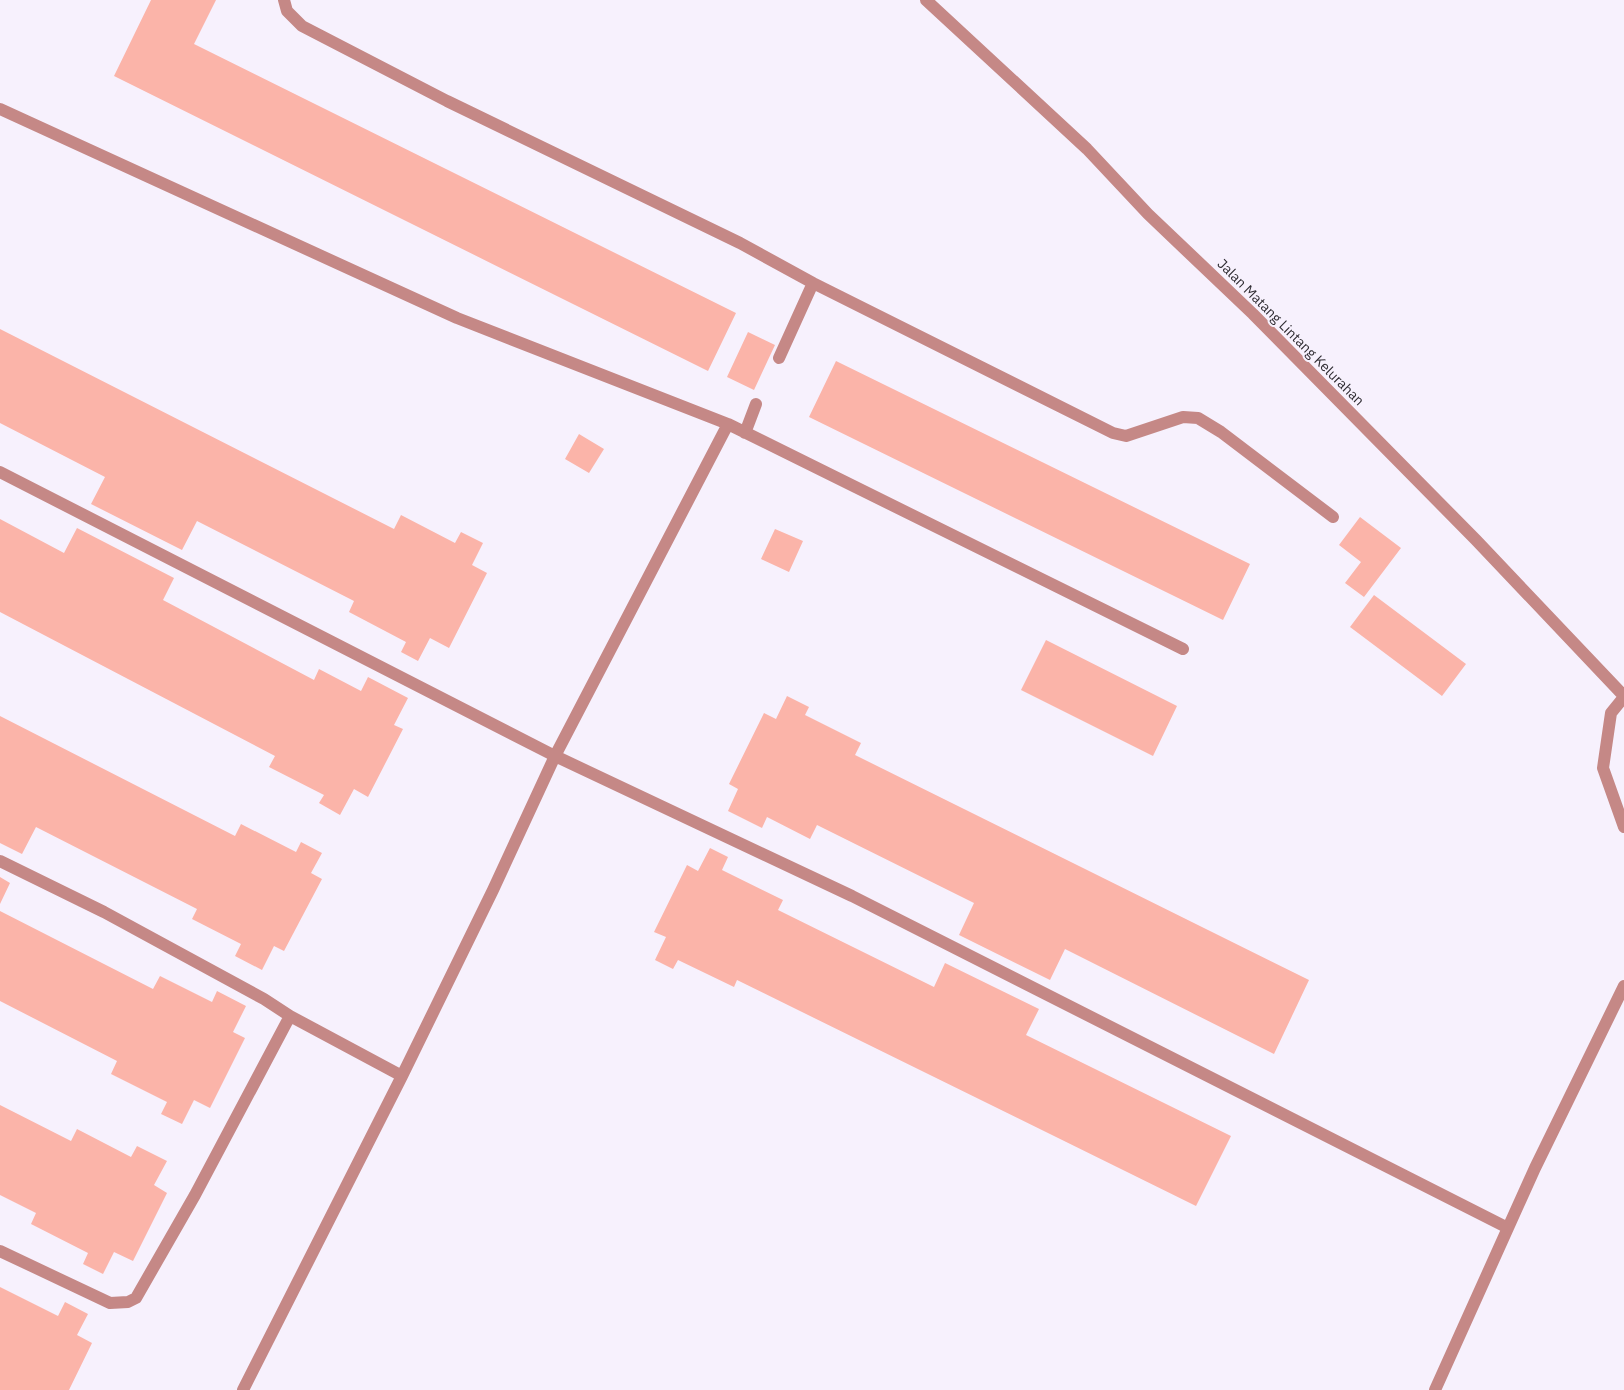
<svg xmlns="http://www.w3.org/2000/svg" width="1624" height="1390" viewBox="0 0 1624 1390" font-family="'IBM Plex Sans',sans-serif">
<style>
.building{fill:#fbb4a9}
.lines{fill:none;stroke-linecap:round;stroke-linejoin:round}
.service{stroke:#c58886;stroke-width:12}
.labels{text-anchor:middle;stroke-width:4;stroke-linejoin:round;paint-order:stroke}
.street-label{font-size:14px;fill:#2f2c32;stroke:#f7f1fd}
</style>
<rect width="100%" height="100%" fill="#f7f1fd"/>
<path class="building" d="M151 0H216L194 44 736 313 708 371 114 76Z
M0 329 394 529 401 515 455 543 461 532 483 543 472 565 487 573 449 648 430 638 418 661 401 652 406 642 349 612 354 601 197 521 182 550 91 504 105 477 0 423Z
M748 332 775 345 754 390 727 377Z
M836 361 1250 564 1223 620 809 417Z
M579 434 604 449 589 473 565 459Z
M1360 517 1401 548 1364 597 1345 583 1361 562 1339 545Z
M0 519 64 553 77 528 174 578 163 600 314 680 319 669 361 691 368 677 408 698 394 725 403 729 368 797 354 789 340 815 319 803 324 795 269 767 275 756 0 612Z
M775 529 803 541 789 572 761 559Z
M1374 595 1466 664 1442 696 1350 627Z
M1046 640 1177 706 1153 756 1021 690Z
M787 696 809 707 805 715 861 743 855 755 1309 980 1274 1054 1065 949 1050 980 959 935 974 903 817 825 810 839 767 817 762 828 728 811 738 789 729 784 764 713 776 719Z
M0 716 235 836 241 824 296 852 301 842 322 853 311 873 322 879 284 951 274 946 262 970 235 956 241 944 192 919 197 909 36 827 22 854 0 843Z
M710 848 728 857 722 870 783 900 778 910 934 987 945 963 1039 1009 1026 1035 1231 1136 1196 1206 737 980 734 987 678 960 673 969 655 960 666 937 654 932 687 865 698 871Z
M0 877 10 883 0 904Z
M0 911 153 989 160 976 212 1002 217 991 246 1006 233 1032 245 1038 210 1108 194 1100 182 1124 161 1114 167 1102 111 1074 117 1061 0 1001Z
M0 1105 71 1141 77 1129 131 1157 137 1146 167 1161 154 1185 167 1193 133 1261 114 1252 103 1274 83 1264 88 1253 31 1224 36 1213 0 1195Z
M0 1287 58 1316 65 1302 88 1314 77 1335 92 1343 69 1390H0Z"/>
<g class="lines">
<path class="service" d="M284 0 287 11 302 26 447 101 740 243 813 283
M926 0 1087 149 1148 214 1253 314 1476 540 1624 696
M0 109 457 318 728 424 555 756 493 890 402 1076 243 1390
M779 358 813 283 1113 433 1126 436 1183 417 1198 418 1221 432 1333 517
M728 424 1183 649
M745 433 756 404
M0 472 555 756 852 896 1508 1228
M1624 697 1611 713 1603 768 1624 827
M0 861 104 912 264 999 290 1016
M0 1251 110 1303 128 1302 136 1298 195 1195 290 1016 402 1076
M1435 1390 1535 1168 1624 986"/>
</g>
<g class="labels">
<g class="street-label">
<text transform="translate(1291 332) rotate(45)" y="5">Jalan Matang Lintang Kelurahan</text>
</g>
</g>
</svg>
